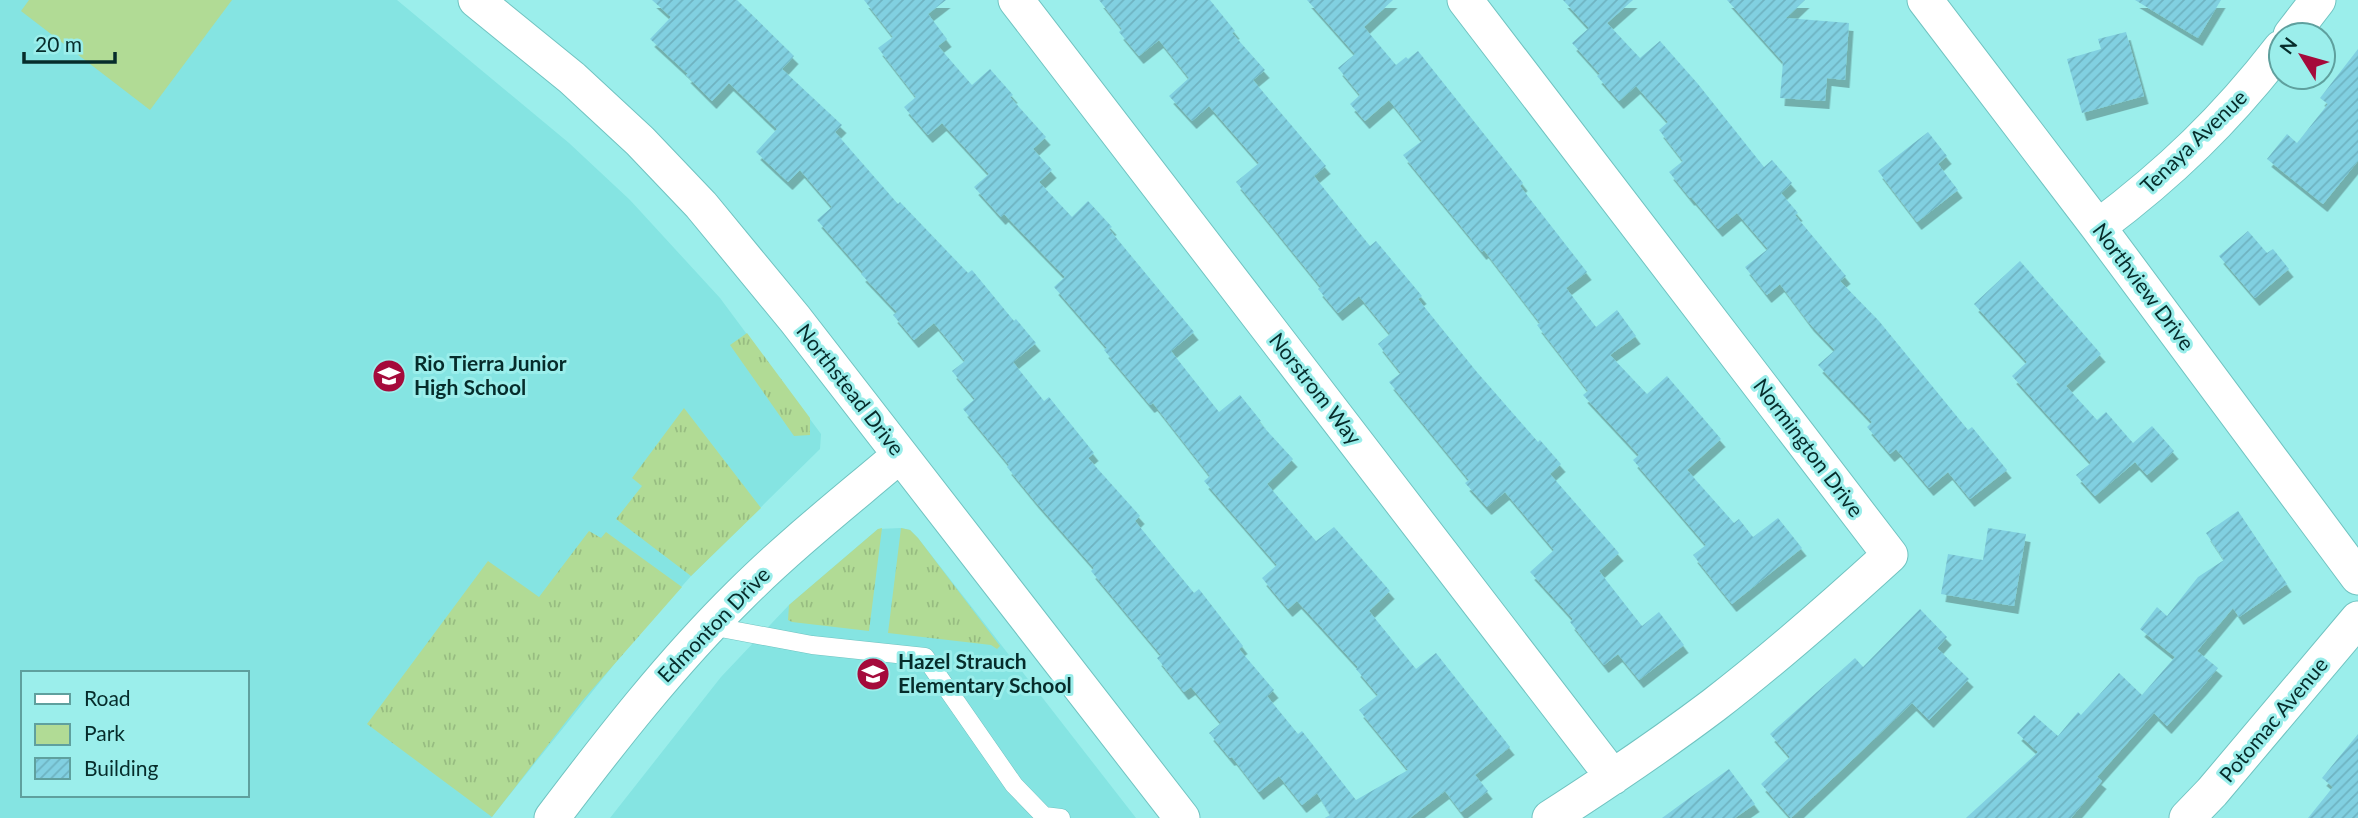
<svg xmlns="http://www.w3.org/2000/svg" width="2358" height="818" viewBox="0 0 2358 818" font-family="Lato,sans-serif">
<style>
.built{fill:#85e4e2;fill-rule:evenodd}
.grass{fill:url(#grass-tufts)}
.park{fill:#b1db95}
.building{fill:url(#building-hatch);filter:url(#shadow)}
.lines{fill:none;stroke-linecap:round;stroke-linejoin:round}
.lane-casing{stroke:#70c3c1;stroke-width:19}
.street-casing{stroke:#70c3c1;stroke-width:37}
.lane{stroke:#fff;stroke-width:18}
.street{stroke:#fff;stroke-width:35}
.labels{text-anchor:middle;stroke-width:6;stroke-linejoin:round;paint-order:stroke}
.street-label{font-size:21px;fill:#062c2b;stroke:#9beeeb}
.poi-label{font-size:21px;font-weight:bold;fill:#062c2b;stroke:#9beeeb;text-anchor:start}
</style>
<defs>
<pattern id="grass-tufts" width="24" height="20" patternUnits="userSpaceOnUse" patternTransform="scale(1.75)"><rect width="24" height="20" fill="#b1db95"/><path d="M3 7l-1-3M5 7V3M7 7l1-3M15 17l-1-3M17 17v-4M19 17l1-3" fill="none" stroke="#97bc81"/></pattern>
<pattern id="building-hatch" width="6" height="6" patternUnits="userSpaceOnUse" patternTransform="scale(1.75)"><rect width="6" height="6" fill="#81d0e1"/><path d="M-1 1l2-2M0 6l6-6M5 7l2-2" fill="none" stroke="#6eb3c1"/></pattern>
<filter id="shadow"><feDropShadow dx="4.5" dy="8" stdDeviation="0" flood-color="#0004"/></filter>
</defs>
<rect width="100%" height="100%" fill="#9beeeb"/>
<path class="built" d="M0 0H397L569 143 630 200 720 298 821 434 820 449 691 576 628 647 491 818H0ZM23 673H247V795H23Z
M901 528 910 530 918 538 1136 818H610L721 677 789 605 878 529Z"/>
<path class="grass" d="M747 333 810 418V435L794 436 730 345Z
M684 408 761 508 691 576 616 519 642 486 632 478Z
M882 528 869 631 792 622 788 620 789 605 878 529Z
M901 528 910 530 918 538 1000 646 997 649 991 645 888 633Z
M589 531 601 538 606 532 682 587 582 701 492 817 367 724 488 561 539 597Z"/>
<path class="park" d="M29 0H232L150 110 21 11Z"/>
<path class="building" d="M652 0H737L794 56 782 69 842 125 835 132 898 204 900 202 968 273 972 270 1014 321 1016 319 1036 343 1013 362 1044 401 1049 397 1094 453 1088 458 1140 516 1135 521 1194 593 1199 589 1243 646 1239 649 1274 690 1267 696 1298 734 1302 731 1356 800 1408 770 1359 710 1378 695 1356 669 1358 667 1297 601 1288 609 1262 578 1277 565 1204 481 1210 476 1153 403 1150 405 1104 350 1107 348 1054 287 1065 277 1004 214 1001 217 974 187 989 174 942 123 928 135 904 107 916 97 878 48 893 37 864 0H946L928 14 947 39 938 46 972 85 990 69 1013 95 1010 97 1046 137 1033 149 1052 170 1039 182 1072 217 1088 201 1112 227 1109 229 1194 332 1171 351 1219 412 1240 395 1261 421 1259 422 1293 459 1267 484 1316 541 1334 527 1390 591 1369 611 1416 669 1436 653 1510 747 1475 775 1488 791 1461 812 1445 791 1410 818H1325L1330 815 1317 793 1302 805 1279 776 1259 792 1232 757 1230 758 1209 733 1221 723 1191 687 1184 692 1157 658 1161 655 1091 571 1094 568 1034 500 1007 467 1009 465 963 409 975 399 952 371 965 361 934 323 914 340 893 315 897 312 861 274 863 272 817 220 832 207 800 170 788 182 756 152 777 129 729 83 712 101 686 75 688 74 650 39 671 17Z
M1099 0H1210L1235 31 1232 33 1265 70 1253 80 1326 166 1314 176 1370 246 1376 241 1422 296 1418 299 1476 371 1538 442 1540 440 1561 464 1550 474 1619 553 1599 571 1642 626 1659 612 1684 645 1639 680 1618 654 1604 665 1570 622 1573 619 1530 572 1554 550 1505 492 1487 507 1465 483 1469 480 1389 382 1401 373 1378 344 1390 334 1359 296 1338 313 1318 289 1321 287 1236 182 1259 163 1209 106 1192 121 1169 96 1189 78 1159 40 1139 56 1119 32 1122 29Z
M1307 0H1393L1364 27 1396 65 1406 57 1408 59 1418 51 1523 183 1520 186 1587 272 1566 288 1596 327 1617 310 1636 336 1610 355 1647 394 1667 376 1721 439 1687 470 1734 523 1739 519 1753 537 1778 518 1802 548 1732 604 1693 555 1706 545 1633 460 1639 455 1583 395 1588 391 1537 325 1540 323 1484 250 1482 252 1403 155 1422 141 1389 100 1365 121 1350 104 1360 95 1338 68 1355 54Z
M1563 0H1633L1607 23 1640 58 1660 41 1698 84 1764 167 1772 160 1792 183 1781 193 1798 213 1795 215 1846 276 1840 281 1879 321 1968 430 1972 427 2007 470 1970 499 1948 472 1929 488 1896 449 1890 454 1867 427 1872 422 1818 365 1835 350 1809 323 1780 284 1767 295 1745 267 1768 249 1737 213 1718 229 1691 197 1690 198 1669 172 1683 161 1659 130 1668 122 1636 86 1619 101 1597 76 1600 74 1572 43 1589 28Z
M1727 0H1805L1786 18 1849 23 1845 80 1827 78 1825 101 1780 98 1783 62Z
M2135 0H2221L2198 38Z
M2126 32 2144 96 2082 113 2067 59 2101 49 2098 39Z
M2358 49V161L2323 204 2267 159 2287 134 2297 143 2328 104 2320 98Z
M1928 132 1947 156 1938 164 1958 190 1917 222 1878 171Z
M2248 231 2267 253 2273 249 2289 269 2255 298 2219 256Z
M2020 261 2101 354 2066 386 2097 420 2106 412 2133 443 2152 426 2174 451 2147 475 2135 462 2095 496 2076 475 2091 463 2012 376 2027 362 1974 304Z
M2238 511 2287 584 2239 617 2233 608 2197 651 2218 668 2203 686 2167 726 2154 713 2097 777 2102 781 2071 818H1966L2038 752 2017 733 2034 715 2058 736 2078 712 2081 715 2119 673 2142 695 2175 657 2140 629 2157 607 2167 616 2198 577 2224 560 2206 533Z
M1988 528 2026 534 2014 606 1941 594 1948 554 1983 560Z
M1920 609 1947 637 1937 648 1969 679 1929 720 1912 703 1791 818 1761 784 1790 757 1770 734 1855 658 1863 667Z
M2358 734V818H2308L2333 787 2322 778Z
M1729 769 1755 804 1735 818H1662Z"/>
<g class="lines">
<defs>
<path id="lane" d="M710 626 812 645 925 657 1014 785 1044 816 1061 818"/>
<path id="street" d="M476 0 572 78 640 141 701 205 795 319 1182 818
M1016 0 1613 777
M1465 0 1890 555C1833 607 1775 658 1714 705 1661 745 1606 782 1550 818
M1925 0 2098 227 2358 577
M2291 35 2318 0
M2098 227C2170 173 2226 119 2281 48
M552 818C611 740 671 663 740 595 790 545 846 501 900 455
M2187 818 2212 792 2358 619"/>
</defs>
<use href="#lane" class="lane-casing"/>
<use href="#street" class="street-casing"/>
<use href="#lane" class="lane"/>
<use href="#street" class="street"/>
</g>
<defs>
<symbol id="school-disc" viewBox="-11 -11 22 22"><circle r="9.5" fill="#a50a3b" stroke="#9beeeb"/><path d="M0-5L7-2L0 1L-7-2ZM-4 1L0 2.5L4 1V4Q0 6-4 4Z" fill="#fff"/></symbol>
</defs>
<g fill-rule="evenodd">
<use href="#school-disc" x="370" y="357" width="38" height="38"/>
<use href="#school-disc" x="854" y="655" width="38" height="38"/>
</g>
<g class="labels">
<g class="street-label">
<text transform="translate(2194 142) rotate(-44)" y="7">Tenaya Avenue</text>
<text transform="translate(2143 287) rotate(53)" y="7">Northview Drive</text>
<text transform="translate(1315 389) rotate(52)" y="7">Norstrom Way</text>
<text transform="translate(850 390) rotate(52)" y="7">Northstead Drive</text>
<text transform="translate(1808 448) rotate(53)" y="7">Normington Drive</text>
<text transform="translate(714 625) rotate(-46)" y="7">Edmonton Drive</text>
<text transform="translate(2274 720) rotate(-50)" y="7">Potomac Avenue</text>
</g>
<g class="poi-label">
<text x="414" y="371">Rio Tierra Junior<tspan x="414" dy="24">High School</tspan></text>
<text x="898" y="669">Hazel Strauch<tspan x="898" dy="24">Elementary School</tspan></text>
</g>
</g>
<rect x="21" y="671" width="228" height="126" fill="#9beeeb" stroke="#5fa09e" stroke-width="2"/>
<rect x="35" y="694" width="35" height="10" fill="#ffffff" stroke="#5fa09e" stroke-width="2"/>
<text x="84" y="706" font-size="21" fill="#062c2b">Road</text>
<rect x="35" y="724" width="35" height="21" fill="#b1db95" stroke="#5fa09e" stroke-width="2"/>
<text x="84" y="741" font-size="21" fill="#062c2b">Park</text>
<rect x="35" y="758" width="35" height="21" fill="url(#building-hatch)" stroke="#5fa09e" stroke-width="2"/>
<text x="84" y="776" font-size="21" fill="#062c2b">Building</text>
<g transform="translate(2302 56) rotate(307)"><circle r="33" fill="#9beeeb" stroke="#5fa09e" stroke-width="2"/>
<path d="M0-5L12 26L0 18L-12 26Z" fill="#a50a3b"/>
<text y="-10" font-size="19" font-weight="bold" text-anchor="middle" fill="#062c2b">N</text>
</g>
<path d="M24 52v10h91v-10" fill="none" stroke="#062c2b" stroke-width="3.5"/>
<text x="35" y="52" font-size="21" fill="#062c2b" stroke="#9beeeb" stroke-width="5" paint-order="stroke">20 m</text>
</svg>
